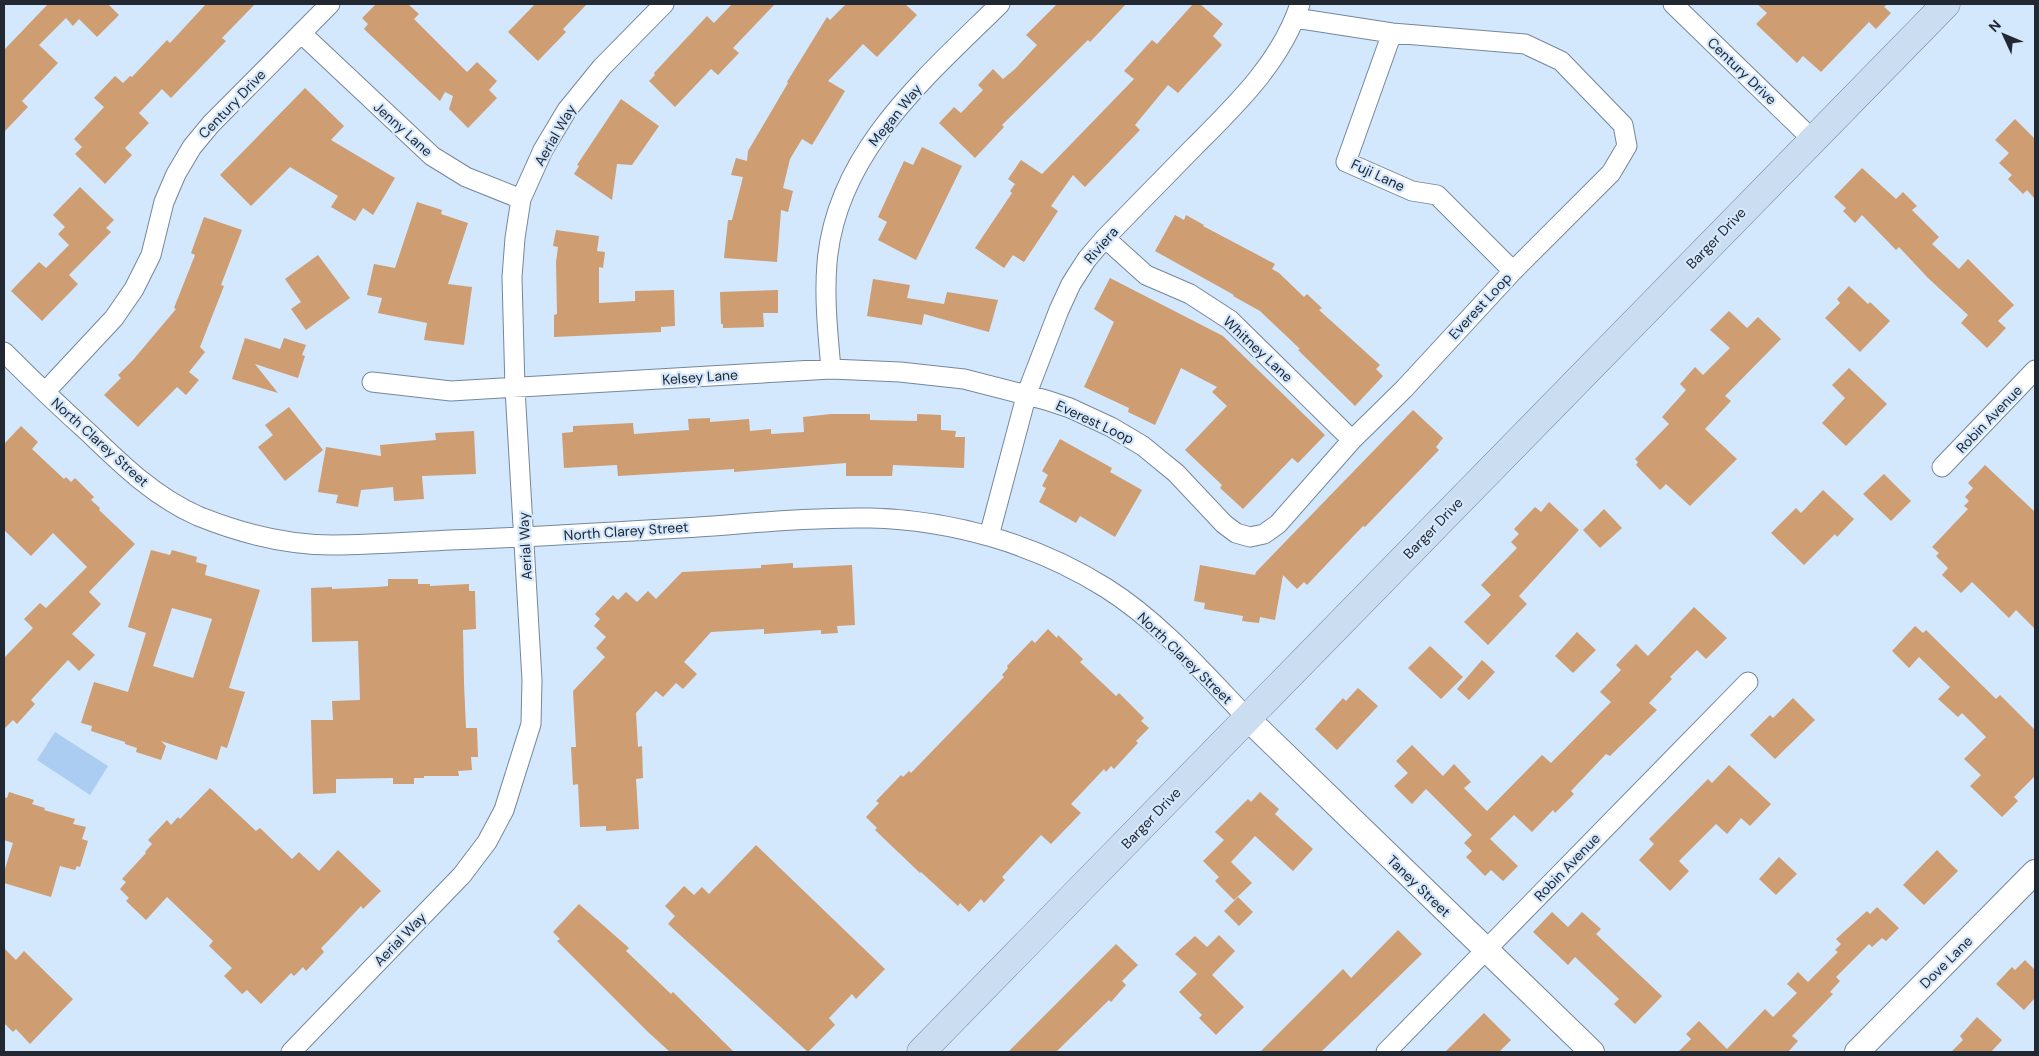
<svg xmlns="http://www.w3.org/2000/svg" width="2039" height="1056" viewBox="0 0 2039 1056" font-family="'DM Sans',sans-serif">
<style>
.green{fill:#abcdf1}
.building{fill:#ce9d72;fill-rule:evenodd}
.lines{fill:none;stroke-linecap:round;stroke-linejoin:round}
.minor-casing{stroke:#75879b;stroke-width:21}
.tertiary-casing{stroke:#75879b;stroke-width:26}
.secondary-casing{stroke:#75879b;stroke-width:29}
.minor{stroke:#fff;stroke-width:19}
.tertiary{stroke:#fff;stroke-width:24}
.secondary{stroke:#caddf1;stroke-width:28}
.labels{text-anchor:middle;stroke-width:4.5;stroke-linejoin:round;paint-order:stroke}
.street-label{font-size:14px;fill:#212831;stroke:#d3e7fd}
</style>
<rect width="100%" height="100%" fill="#d3e7fd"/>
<path class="green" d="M55 732 108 766 90 795 37 760Z"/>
<path class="building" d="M48 4H108L119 15 97 37 79 19 73 26 66 18 39 45 58 63 22 101 28 107 4 132V50Z
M206 4H255L222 38 226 41 171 98 162 89 139 113 149 123 125 148 132 155 105 184 75 154 82 147 74 139 104 107 94 98 115 76 123 83 130 76 132 77 167 40 170 43Z
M376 4H408L419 14 414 19 467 72 477 62 497 81 489 90 497 98 468 128 449 109 453 96 445 92 440 101 364 29 368 24 362 18Z
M535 4H587L563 29 566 32 538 61 508 32Z
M732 4H775L733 48 739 53 718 75 711 69 675 107 649 81 655 75 654 73 707 16 714 23Z
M846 4H905L917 15 877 57 863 44 828 81 845 91 812 145 802 139 790 159 783 188 793 191 788 212 781 210 777 262 724 258 728 220H732L743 177 731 175 736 158 747 161 748 151 788 83 787 82 827 17 830 20Z
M1057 4H1126L1090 42 1088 40 1002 125 1004 127 975 158 939 123 954 107 961 113 983 90 978 85 993 69 1003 79 1015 69 1037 45 1026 35Z
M1193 4H1200L1223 24 1213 36 1222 45 1178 93 1168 85 1135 125 1140 130 1085 187 1073 175 1051 206 1058 211 1024 262 1013 255 1004 268 975 248 1012 193 1010 191 1015 184 1008 179 1021 160 1042 174 1134 79 1124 71 1152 40 1157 44Z
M1757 4H1887L1884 7 1891 13 1876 29 1869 22 1821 72 1803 56 1797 63 1756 24 1767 13Z
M305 88 344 126 331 140 395 178 373 215 363 208 355 221 331 207 338 196 290 167 251 206 220 175Z
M621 99 659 126 632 165 617 164 612 200 574 174 579 166 577 165Z
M2015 119 2035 139V199L2027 190 2023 194 2008 179 2012 175 1999 163 2009 153 1995 140Z
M922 147 962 166 916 260 878 240 887 222 878 217 904 161 913 165Z
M1862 168 1896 199 1903 192 1917 206 1912 210 1939 237 1932 244 1959 269 1968 259 2014 305 1998 321 2006 328 1987 348 1961 323 1968 315 1928 278 1899 247 1896 250 1862 215 1855 223 1843 211 1846 208 1834 197Z
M80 187 114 220 106 228 111 232 69 275 78 284 42 321 11 291 39 262 46 268 69 245 58 234 65 227 53 215Z
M417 202 442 210 441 214 468 223 448 284 472 287 464 345 424 340 427 323 378 313 382 298 367 295 374 264 395 268Z
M1175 215 1184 220 1186 215 1204 225 1203 226 1275 264 1272 269 1279 273 1304 297 1307 294 1322 308 1319 310 1380 365 1376 369 1383 376 1355 406 1298 350 1300 349 1260 311 1233 296 1234 295 1155 251Z
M204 217 242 230 221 285 224 286 200 347 205 352 189 372 199 380 186 395 177 387 138 427 104 395 121 378 118 375 133 360 176 309 174 308 195 255 191 253Z
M556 230 599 236 597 251 605 252 603 268 599 267V303L635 301V291L674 290 675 326 661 327V332L554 337V315L557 314 556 262 558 247 553 246Z
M318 255 350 298 306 330 291 309 301 302 285 279Z
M1110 278 1223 336 1325 435 1298 463 1292 458 1243 509 1220 488 1222 485 1185 450 1227 406 1212 392 1217 387 1181 368 1155 425 1128 412 1129 408 1084 387 1114 322 1094 309Z
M873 279 910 285 907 298 944 304 947 292 998 300 989 332 924 314 922 325 867 316Z
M1849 286 1868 304 1870 302 1890 321 1860 352 1825 318 1840 303 1837 299Z
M778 290V313H763L764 327 723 328V324H721L720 292Z
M1729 311 1747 328 1758 317 1781 339 1725 396 1731 401 1705 429 1737 459 1690 506 1666 484 1660 490 1636 465 1638 462 1635 459 1669 424 1662 417 1686 390 1680 384 1695 367 1703 375 1730 348 1710 330Z
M245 338 280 349 284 338 306 345 302 355 305 356 298 378 255 364 278 393 232 379Z
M1849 368 1887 404 1846 446 1822 423 1845 398 1832 385Z
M289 407 323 450 285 481 258 447 273 435 265 425Z
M1413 410 1443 438 1436 447 1439 450 1365 527 1363 526 1307 585 1304 582 1297 589 1283 575 1275 620 1260 617 1259 623 1242 621 1243 616 1204 609 1205 603 1194 601 1200 565 1255 575 1256 572Z
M831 414H870V420L917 421V414L941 415V430L956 431 955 437H965L964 468 893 465 892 476H846V463L734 472V469L618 476 617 465 564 468 562 433 573 432V426L633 423 634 434 689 430 688 419 710 418V422L749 419 750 431 771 429V434L804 432 803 417Z
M21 426 38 442 32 449 64 479 66 477 71 482 75 478 94 497 91 500 100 508 99 510 135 544 89 592 101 604 72 634 95 655 79 671 68 660 31 700 35 704 17 724 13 720 4 729V658L33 628 24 619 40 603 46 608 87 567 53 533 31 556 4 530V444Z
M474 431 476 474 422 476 424 499 394 501 393 487 361 490 358 507 336 503 338 495 318 492 326 447 381 456 380 445 436 440 435 433Z
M1060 439 1112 468 1110 472 1142 490 1115 537 1080 516 1076 523 1039 502 1046 488 1042 486 1048 475 1042 471Z
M1985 465 2035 512V629L2016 610 2009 618 1972 582 1961 593 1942 575 1948 568 1936 556 1939 553 1932 547 1968 509 1964 506 1969 501 1965 497 1973 488 1968 483Z
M1884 474 1911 501 1891 521 1863 494Z
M1823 490 1854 519 1837 537 1835 534 1804 565 1771 533 1796 508 1801 513Z
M1549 502 1579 530 1519 596 1527 604 1488 645 1464 622 1491 595 1481 585 1517 548 1511 542 1519 534 1514 529 1535 507 1541 512Z
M1604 509 1622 528 1600 548 1583 530Z
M151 550 170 555 172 550 197 557 196 562 207 565 205 575 260 590 229 688 245 692 227 748 221 746 217 760 161 741 166 746 161 760 136 752 137 748 125 744V742L91 731 92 726 81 723 94 682 128 692 146 633 128 627ZM172 608 212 619 193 678 153 666Z
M793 563V568L852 565 855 625 837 626 838 633 821 634V630L764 634V629L711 632 684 662 697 674 683 689 676 683 663 697 656 691 636 713 638 747 642 746 643 778 636 779 639 829 606 831V826L580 827 578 784 573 785 571 747H576L573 691 605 657 596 648 606 637 594 626 600 619 595 614 613 595 618 600 626 592 637 602 648 591 656 599 682 572 761 568V565Z
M388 579H418V584H430V586L469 584V591H475L476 629 463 630 464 684 466 728H477L478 757H471L472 770 458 771 459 776H424V778H414V784H393V778L336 779V793L313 794 311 720H333L332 701 360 700 358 641 312 642 311 588 332 587V589L378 587 388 586Z
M1694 607 1727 638 1706 659 1697 650 1670 677 1672 679 1649 703 1657 710 1610 756 1606 754 1571 791 1574 794 1555 813 1553 810 1532 832 1514 815 1490 839 1518 866 1503 881 1491 870 1485 876 1466 857 1472 851 1464 843 1472 835 1426 789 1412 804 1394 786 1408 773 1396 761 1412 745 1443 776 1454 764 1471 782 1464 788 1487 811 1539 758 1542 755 1551 763 1611 702 1600 692 1621 670 1616 665 1636 644 1648 656Z
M1915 626 1923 633 1926 630 1996 699 2000 695 2035 730V776L2014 797 2018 801 2002 817 1970 786 1981 775 1964 759 1986 737 1962 713 1958 717 1938 699 1950 687 1919 657 1909 668 1892 651Z
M1048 629 1057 638 1058 635 1083 659 1080 662 1116 696 1119 693 1144 718 1141 721 1149 728 1136 741 1138 743 1114 769 1111 766 1106 772 1104 769 1071 804 1081 813 1051 844 1041 835 1002 877 1005 880 984 903 981 899 969 912 960 903 958 906 921 872 920 873 875 830 877 828 866 817 879 803 876 801 901 775 903 777 909 771 911 773 1004 677 1002 675 1008 668 1007 666 1032 640 1035 643Z
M1577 632 1596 650 1573 673 1555 656Z
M1430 646 1463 677 1441 699 1408 668Z
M1482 660 1495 672 1469 700 1457 689Z
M1358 688 1378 706 1337 750 1315 729 1343 698 1346 701Z
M1793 698 1815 720 1775 759 1750 735 1770 715 1773 718Z
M1729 765 1771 804 1750 826 1741 818 1727 834 1716 824 1679 861 1689 871 1670 891 1639 860 1654 844 1649 839 1708 779 1712 783Z
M210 788 256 831 260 828 292 859 299 852 319 871 338 850 381 891 363 909 361 906 329 940 321 948 324 952 306 971 303 967 294 976 291 973 261 1004 247 990 242 994 224 976 232 968 209 946 213 941 167 897 146 920 126 901 129 898 120 889 126 882 122 879 146 853 145 852 152 844 148 840 167 820 171 825 178 817 180 819Z
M9 792 34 800 32 804 45 808 44 810 75 819 73 824 86 827 82 839 88 841 80 867 77 866 75 870 60 866 51 897 4 883V872L13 843 4 840V797L7 798Z
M1260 792 1279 809 1275 814 1313 849 1293 871 1255 836 1231 862 1252 883 1234 900 1215 881 1219 877 1203 861 1224 840 1215 832 1248 799 1251 802Z
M756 845 885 969 856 999 852 994 829 1018 835 1025 808 1052 668 924 675 916 665 906 684 886 694 895 702 887 709 894Z
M1937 850 1958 871 1924 905 1903 885Z
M1779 857 1797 874 1776 895 1759 879Z
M1238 897 1253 912 1239 926 1224 911Z
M579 904 629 948 626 951 671 994 673 992 734 1052H670L648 1032 557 941 560 939 553 932Z
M1877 907 1899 928 1886 941 1882 938 1872 947 1869 944 1836 977 1840 981 1830 992 1833 994 1792 1036 1798 1041 1788 1052H1678L1691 1039 1686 1034 1699 1021 1727 1049 1765 1009 1773 1017 1797 993 1787 984 1798 972 1808 982 1838 952 1835 950 1841 944 1836 939 1867 911 1870 914Z
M1552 912 1568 927 1582 912 1601 929 1596 934 1662 996 1635 1024 1614 1004 1619 999 1575 957 1568 965 1533 932Z
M1398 930 1422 954 1321 1052H1260L1343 969 1351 978Z
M1219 935 1235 951 1212 975 1244 1007 1216 1035 1199 1018 1202 1015 1179 992 1197 974 1175 954 1195 936 1207 947Z
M1116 944 1138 965 1122 981 1126 985 1111 1002 1109 1000 1056 1052H1008Z
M4 948 16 960 24 951 73 999 30 1044 16 1029 13 1032 4 1023Z
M2025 960 2035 970V998L2024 1010 1996 984 2012 967 2015 970Z
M1484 1013 1511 1040 1499 1052H1445Z
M1977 1017 2002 1040 1991 1052H1951L1963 1040 1960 1036Z"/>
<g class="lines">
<defs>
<path id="minor" d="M1673 4 1812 139
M301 33 432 156 466 177 521 199
M1392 33 1346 162 1412 191 1437 195 1513 271
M1105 238 1146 275 1190 294 1230 320 1352 440
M4 352C32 380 60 407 89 433 122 465 155 497 198 516 240 533 287 545 332 545 371 545 411 542 450 540 533 537 615 532 698 527 755 523 813 517 870 518 952 520 1036 544 1106 588 1160 622 1204 673 1248 719
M831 369C828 334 824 299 827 263 836 152 926 77 1000 4
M372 382 451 391 831 369 900 372 964 379 1046 400 1070 408 1111 427 1143 446 1160 460 1176 473 1224 524 1236 533 1250 537 1264 534 1278 524 1352 440 1404 389 1513 271 1611 173 1627 146 1623 125 1561 61 1525 44 1392 33 1295 18
M45 392 114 318 134 289 151 255 164 202 176 174 192 147 211 124 330 4
M1942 467 2035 370
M989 536 1027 393 1059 310 1071 284 1087 259 1105 238C1134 208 1164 178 1194 147 1236 105 1281 62 1300 4
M291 1052 462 875 487 842 504 810 531 724 532 680 515 389 512 277 515 238 521 199 543 150 567 110 602 67 664 4
M1386 1052 1748 682"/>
<path id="tertiary" d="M1248 719 1592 1052
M1857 1052 2035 872"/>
<path id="secondary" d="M921 1052 1946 4"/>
</defs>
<use href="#minor" class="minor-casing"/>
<use href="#tertiary" class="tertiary-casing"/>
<use href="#secondary" class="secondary-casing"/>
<use href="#minor" class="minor"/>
<use href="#tertiary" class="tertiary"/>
<use href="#secondary" class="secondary"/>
</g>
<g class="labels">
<g class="street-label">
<text transform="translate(1742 71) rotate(44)" y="5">Century Drive</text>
<text transform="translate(232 104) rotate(-46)" y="5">Century Drive</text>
<text transform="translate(895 115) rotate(-51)" y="5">Megan Way</text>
<text transform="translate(403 129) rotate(42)" y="5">Jenny Lane</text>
<text transform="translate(555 135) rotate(-60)" y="5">Aerial Way</text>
<text transform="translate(1378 175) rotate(25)" y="5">Fuji Lane</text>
<text transform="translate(1716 238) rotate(-46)" y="5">Barger Drive</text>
<text transform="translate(1101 245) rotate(-49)" y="5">Riviera</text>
<text transform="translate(1480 306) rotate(-47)" y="5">Everest Loop</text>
<text transform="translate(1258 349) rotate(43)" y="5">Whitney Lane</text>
<text transform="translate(700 377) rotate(-4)" y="5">Kelsey Lane</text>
<text transform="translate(1989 419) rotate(-46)" y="5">Robin Avenue</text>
<text transform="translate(1095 422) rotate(25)" y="5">Everest Loop</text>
<text transform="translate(100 442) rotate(42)" y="5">North Clarey Street</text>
<text transform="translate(1433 528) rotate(-46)" y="5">Barger Drive</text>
<text transform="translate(626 531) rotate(-4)" y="5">North Clarey Street</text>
<text transform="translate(525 546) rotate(-93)" y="5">Aerial Way</text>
<text transform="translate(1185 658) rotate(44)" y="5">North Clarey Street</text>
<text transform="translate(1151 818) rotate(-46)" y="5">Barger Drive</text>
<text transform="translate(1567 867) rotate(-46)" y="5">Robin Avenue</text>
<text transform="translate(1419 886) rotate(44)" y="5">Taney Street</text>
<text transform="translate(400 939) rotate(-46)" y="5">Aerial Way</text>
<text transform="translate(1946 962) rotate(-45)" y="5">Dove Lane</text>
</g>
</g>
<rect width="2039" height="1056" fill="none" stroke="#212831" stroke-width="10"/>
<g transform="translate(2004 35) rotate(314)" stroke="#d3e7fd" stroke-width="4" paint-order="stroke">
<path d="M0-4L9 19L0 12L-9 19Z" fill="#212831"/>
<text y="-8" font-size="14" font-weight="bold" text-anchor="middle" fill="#212831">N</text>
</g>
</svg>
